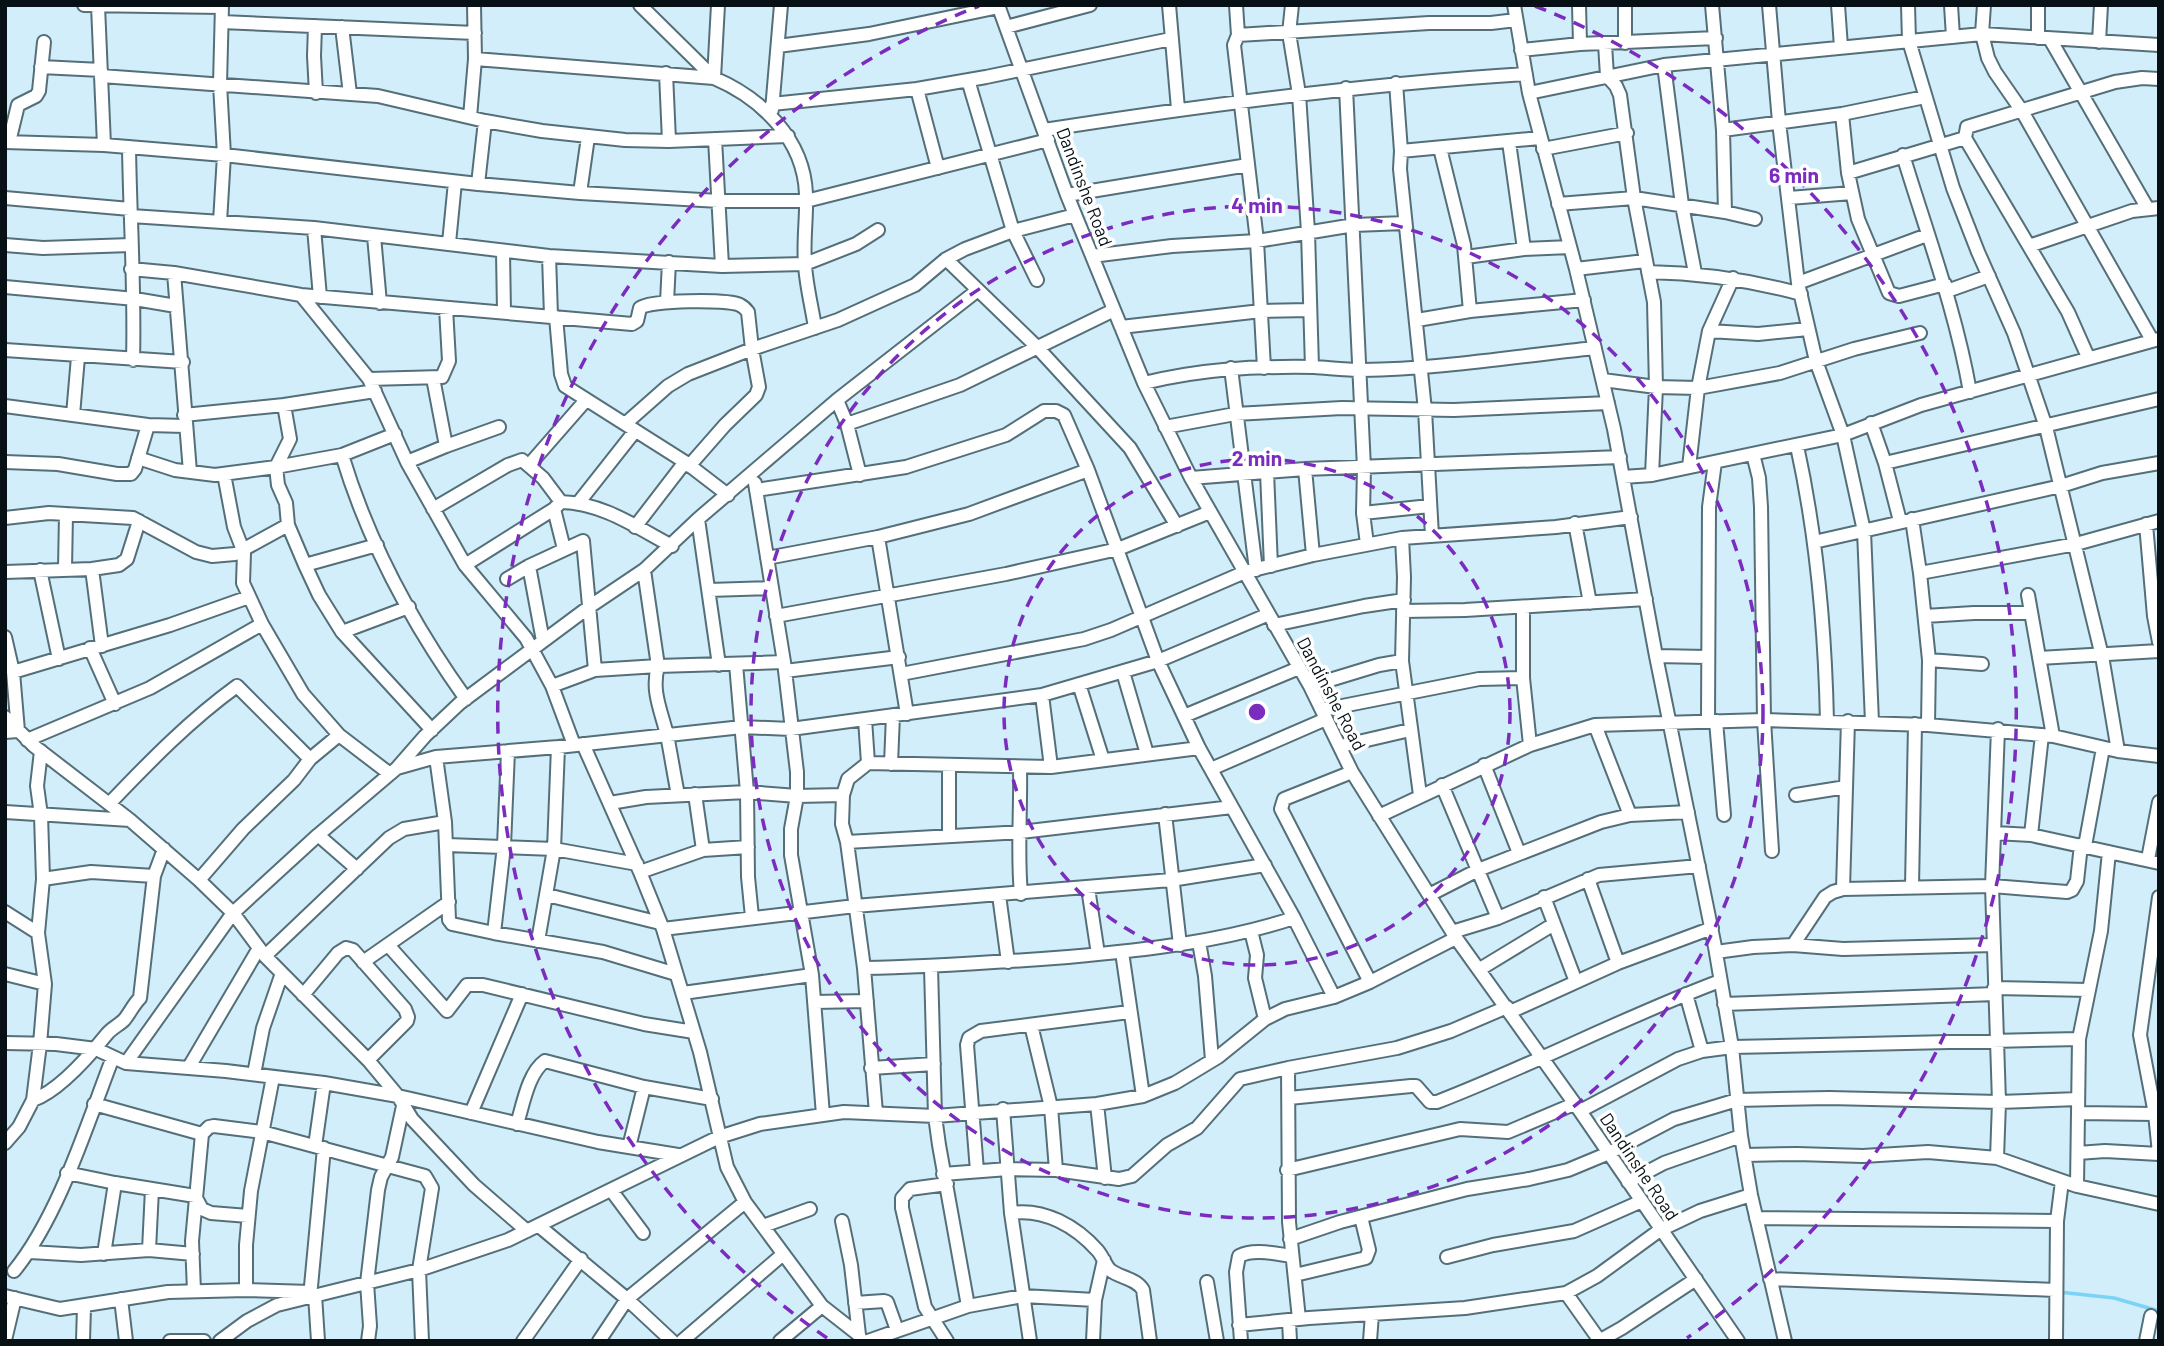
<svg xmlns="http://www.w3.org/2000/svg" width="2164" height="1346" viewBox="0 0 2164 1346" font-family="Barlow,sans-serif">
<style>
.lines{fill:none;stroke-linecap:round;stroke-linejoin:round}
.stream{stroke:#7cd3f5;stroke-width:3.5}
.minor-casing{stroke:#556f79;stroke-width:16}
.minor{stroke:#fff;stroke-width:12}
.ring{fill:none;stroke:#7b2cbf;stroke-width:3.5;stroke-dasharray:12 9}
.labels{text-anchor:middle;stroke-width:7;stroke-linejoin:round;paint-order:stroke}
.street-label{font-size:18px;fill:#071014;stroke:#fff}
.centre{fill:#7b2cbf;stroke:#fff;stroke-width:3.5}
.ring-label{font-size:21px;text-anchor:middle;font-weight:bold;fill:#7b2cbf;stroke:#fff;stroke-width:7;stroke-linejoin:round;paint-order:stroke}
</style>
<rect width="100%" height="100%" fill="#d1eefa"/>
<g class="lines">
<path class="stream" d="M2059 1292 2114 1298 2159 1311"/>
<defs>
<path id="minor" d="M84 5 222 7
M640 5 714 78
M998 5 1067 195 1144 383 1191 478 1310 686 1352 772 1456 938 1580 1111 1738 1341
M1169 5 1178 109
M1236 5 1238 35 1234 45 1257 241 1264 368
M1292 5 1289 33 1299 94 1308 232 1312 367
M1514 5 1529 93 1576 269 1614 429 1656 656 1715 947 1732 1047 1741 1136 1751 1195 1785 1341
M1579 5 1580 44
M1625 5V43
M1712 5 1723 130 1725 212
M1769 5 1779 122 1798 283 1816 361 1843 435 1864 531 1872 722
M1838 5 1841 47
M1908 5 1909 41 1953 188 1978 252 2014 333 2046 427 2102 656 2118 751
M1951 5 1953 37
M1984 5 1982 34 1988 58 1995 72 2022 111 2152 340
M98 6 104 145
M222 22 475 33
M315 26 314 56 316 93
M342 27 350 94
M1006 27 1090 5
M1238 35 1429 23H1491L1516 20
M2038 38V5
M2050 39 2148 209
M2099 42 2101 5
M1605 44 1607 76 1616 86 1620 95 1634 198 1654 302 1656 387 1652 475
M778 46 869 34 999 7
M1521 50 1580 44 1716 38
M475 59 714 78C761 98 804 139 806 194 807 217 803 241 805 264 806 285 812 307 815 328
M1664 65 1682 205 1695 273
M41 67 101 70
M666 73 669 141
M101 76 378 96 485 121 542 131 625 140 669 141 788 136
M714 78 718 5
M968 80 1013 231 1037 280
M1396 83 1401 151 1400 169 1425 410 1432 536
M1346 88 1364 468 1363 513 1367 544
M917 89 938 168
M1529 93 1664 65 1982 34 2159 45
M772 104 917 89 986 77 1171 39
M772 110 781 5
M1842 114 1848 173 1858 219 1889 293 1899 296 1945 284
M470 117 475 59 474 5
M1044 130C1204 105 1364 84 1526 74
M1723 130 1842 114 1925 97
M1965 138 2068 312 2088 357
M715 139 722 266
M5 142 104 145 224 155 478 184 580 193 719 201H806L1048 140
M9 142 18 105 36 96 39 91 44 42
M1509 142 1524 249
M129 147C130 218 135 289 133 360
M1440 148 1464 245 1470 311
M1543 149 1627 133
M1401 151 1540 138
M1903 155C1927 234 1956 311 1970 392
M1848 173 1965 138 1967 127 2115 82 2142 78 2159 79
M478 184 485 121
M580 193 588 137
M1067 195 1248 165
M5 198 130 209
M1789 198 1852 193
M1558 204 1634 198 1725 212 1755 219
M131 216 314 228 549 256 722 266 805 264 856 244 878 230
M220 222 224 155 220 84 222 5
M314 228 320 297
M374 236 380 303
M449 243 455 182
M5 245 43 248 131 245
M2029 246 2132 211 2159 208
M503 252 504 312
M549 256 551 316
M1092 256 1172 246 1257 241 1354 225 1405 223
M1466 257 1524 249 1570 247
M946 259 1036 346 1130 448 1177 526
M131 269 174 273 301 295 632 324 637 321 640 308C650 300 727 299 740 305 744 307 745 308 748 312L752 349 759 387 756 395 725 425 689 466
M1576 269 1645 261
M1648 272C1701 273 1750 280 1801 294
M174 273 190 472
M1798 283 1927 235
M5 287 135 299 176 306
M1947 291 1989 276
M301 295 369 379 407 462 465 565 526 638 552 686 574 745
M667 302 669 262
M556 317 561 374 565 386 685 462 728 495
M1417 320 1470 311 1584 300
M1121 327 1261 311 1309 310
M1709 331 1758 334 1808 329
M5 350 183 362
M1231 368 1256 570
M369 379 442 377 449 361 446 308
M1603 380 1656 387 1698 388 1780 373 1854 349 1920 333
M1144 383C1201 369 1255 366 1314 367 1330 368 1346 370 1362 370 1440 369 1518 356 1595 348
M837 400 847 424 860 475
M284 405 290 439 276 467 278 485 286 503 288 525 305 565 319 595 342 632 432 730
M5 406 148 425 185 426
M73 415 78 357
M184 415 284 405 375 391
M1871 423 1885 463 1900 521
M625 424 668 386 688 374 752 349 838 320 915 285 946 259 965 249 1013 231 1075 215
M847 424 960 385 1114 310
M1165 427 1235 414 1342 408 1454 410 1608 403
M446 446 499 427
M1797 446C1817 537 1825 628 1827 721
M1753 454 1759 478 1761 507 1764 720 1772 851
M342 455C368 541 413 625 466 699
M138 458 175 470 215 475 276 467 342 455 395 434
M5 462 58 464 117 474H131L135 469 148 425
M407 462 446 446 433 378
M1885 463 2159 399
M530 464 586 400
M1689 467 1698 388 1709 331 1733 278
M1305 469 1313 555
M1267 472 1271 566
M224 474 234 527 244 553 243 583 262 624 303 694 339 735 390 774
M1623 477 1652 475 1843 435 1921 405 2159 339
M1191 478 1305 469 1620 457
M755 483 784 662 797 772V796L791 829V855L812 975 823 1115
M756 490 906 467 1006 435 1044 411H1056L1064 415 1088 470 1158 661 1199 748 1294 918 1334 997
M579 502 635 431
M433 509 508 465 522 460 543 478 561 502
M554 509 564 549
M1363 513 1430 506
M5 518 49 513 133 518 196 552 212 556 235 554 288 525
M698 519 719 665
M1912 519 1920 573 1929 660 1928 725
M1575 523 1590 603
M2146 524 2154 616 2159 642
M635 527 685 462
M878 537 907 714
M1402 538 1404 577 1402 661 1420 795
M1814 542 2061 486 2102 473 2159 463
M767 558 878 537 969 514 1088 470
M305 565 377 545
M465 565 554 509 561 502C603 503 636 527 672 546
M529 566 543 641
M65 569 66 514
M92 569 102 646
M40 570 59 659
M644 570 658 666C651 691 661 710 667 735 671 755 674 775 678 795
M5 572 92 569 119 565 127 559 139 521
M1920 573 2076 544 2159 521
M507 579 529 566 583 541 595 670
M709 590 772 588
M2028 595 2053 736
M1523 607V678L1530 745
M1403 611 1465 610 1646 599
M776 616 1006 574 1118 549 1210 512
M1925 616 1974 613H2031
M1274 625 1364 606 1404 600
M342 632 409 607
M5 637 13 672 18 731 5 732
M90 648 115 704
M1656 656 1707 657
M2039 658 2159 651
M1929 660 1982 664
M736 664 747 792 748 877 752 917
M785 671 899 657
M13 672 170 625 249 597
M1123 672 1147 754
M901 674 1084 639 1111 630 1245 572 1313 555 1402 538 1556 527 1631 517
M1079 684 1103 760
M552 686 595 670 658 666 784 662
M1310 686 1379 665 1402 661
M1042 695 1051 767
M1322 710 1479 679 1523 678
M1184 716 1299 668
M5 717 34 746 130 820 199 880 233 913 265 956 368 1060 398 1096 412 1119 474 1185 527 1231
M865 719 868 763
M1716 721 1724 815
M1708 722 1709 507 1715 462
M1595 725 1630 815
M27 740 150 688 262 624
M583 744 640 872 663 929 700 1052 727 1167 745 1202 822 1306 859 1335 861 1341
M1341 746 1410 730
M436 757 445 822 449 920 452 924 494 933 603 952 676 974
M891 764 893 715
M1484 765 1519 853
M397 768 436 757 558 747 742 727 791 729 1042 695 1158 661 1269 614
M1020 768C1021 810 1017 852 1021 894
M1211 769 1326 719
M1352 772 1284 799 1281 809 1370 982
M1442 785 1498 918
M695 794 703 850
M843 795 848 779 868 763 1051 767 1199 748
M1796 795 1846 787
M610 803 646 797 747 792 797 796 843 795 842 824 847 842 864 968 876 1113
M109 804C149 762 190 720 237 686L310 759
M5 812 130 820
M1165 814 1180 945
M1379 816 1530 745 1595 725 1764 720 1928 725 2053 736 2118 751 2159 756
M1995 833 2031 835 2159 863
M318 835 357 869
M2031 835 2042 735
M949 836V765
M847 842 1021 832 1232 807
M447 845 554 849 637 864
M2085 846 2103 748
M2148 859 2159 802
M640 872 703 850 748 847
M43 879 91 872 154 876
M1588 879 1618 963
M199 880 243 829 294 780 310 759 339 735
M1912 887 1915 724
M1088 888 1098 954
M1843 889 1848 721
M547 895 660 923
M999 895 1008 962
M1429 895 1478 870 1601 822 1630 815 1688 812
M1544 897 1576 982
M2159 897 2140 1035 2155 1114 2159 1153
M5 912 38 933
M663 929 855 906 1171 880 1265 865
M1251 931 1257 955 1255 978 1265 1019
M1452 932 1498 918 1599 875 1699 866
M494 933 504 846 508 751
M538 941 554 849 558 747
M1199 942 1205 976 1212 1060
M388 945 447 1011 467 985H483L644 1024 694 1032
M1793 945 1825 897 1833 892 1843 889 1992 886 2067 892 2072 890 2077 881 2081 845
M1122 952 1143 1096
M1716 952 1753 947 1793 945 1843 949 1993 945
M265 956 389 838 404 829 445 822
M363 962 449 902
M931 967 935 1116 939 1145 968 1306
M864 968C932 967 1000 962 1068 957 1144 950 1221 942 1294 918
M1480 969 1554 924
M5 974 45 984
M1994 988 2088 990
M683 993 812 975
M1686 994 1702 1051
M303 995 338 953 346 948 353 950 405 1009 408 1017 407 1021 368 1060
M814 1002 867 1001
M1724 1004 1995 994
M1510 1012 1618 963 1712 928
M1031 1025 1051 1107 1056 1170
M5 1043 56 1044 96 1049 126 1063 226 1071 324 1083 398 1096 598 1142 678 1155
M126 1063 233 913 318 835 397 768 425 736 460 703 589 607 644 570 698 519 837 400 978 290
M189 1067 259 948
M871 1068 934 1064
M1288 1068 1289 1222 1299 1319
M254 1074 263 1028 282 973
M1289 1098 1411 1086H1416L1430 1102H1437C1533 1065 1624 1017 1720 981
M33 1100C59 1091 90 1055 107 1034 112 1028 119 1025 124 1020 130 1013 133 1005 140 998L154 876 164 849
M94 1104 202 1134 209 1127 214 1126 262 1132 425 1176 432 1188 419 1270 422 1341
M1097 1104 1105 1178
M1003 1109 1011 1213 1030 1341
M1580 1111 1678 1059 1702 1051 1732 1047 2079 1039
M471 1113 522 994
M2079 1113 2155 1114
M517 1124C523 1105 528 1073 545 1061L644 1087 712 1099
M5 1143 19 1127 33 1100 40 1044 45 984 38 933 43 879 41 815 37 786 41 751
M315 1146 324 1083
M629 1147 644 1087
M2078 1153 2105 1151 2159 1154
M1745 1155 1797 1154 1863 1156 1928 1152 1997 1158 2077 1186 2159 1204
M1997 1158 1999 1102 1992 886 1998 729
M1287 1170 1460 1129 1508 1132 1574 1104
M977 1171 967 1045 969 1038 981 1031 1129 1012
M67 1173 115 1183 195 1196 202 1209 211 1213 248 1216
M943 1174 1008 1169 1056 1170 1119 1179 1132 1176 1167 1145 1197 1128 1240 1079 1288 1068 1397 1048 1451 1031 1507 1007
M1628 1182 1664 1163 1741 1136
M947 1184 910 1189 902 1198V1208L925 1307 947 1341
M2077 1186 2079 1039 2101 931 2109 852
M611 1190 643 1233
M1011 1213C1044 1208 1076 1226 1098 1251 1103 1257 1105 1265 1110 1270 1120 1278 1136 1278 1143 1290L1150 1341
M1756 1218 2057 1221
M842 1221 851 1265 859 1335
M539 1226 627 1299 672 1341
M763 1226 810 1209
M1290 1239 1340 1222 1467 1189 1529 1179 1568 1170 1609 1153 1674 1119 1737 1100 1829 1098 1999 1102 2078 1099
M149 1250 152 1189
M30 1252 81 1255 149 1250 193 1254
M104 1254 115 1183
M1447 1257 1493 1245 1574 1231 1642 1201
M14 1271C59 1216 87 1124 113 1057
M1295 1275 1366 1258 1369 1250 1361 1217
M1770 1279 2055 1290
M1207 1282 1217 1341
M246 1290V1245L251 1191 273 1077
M194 1291 192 1241 202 1134
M1566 1293 1600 1341
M315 1295 318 1341
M5 1296 60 1309 168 1292 246 1290 310 1292
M310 1297 324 1148
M121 1299 126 1341
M855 1303 884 1301 887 1302 897 1330
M1289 1321 1290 1341
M1239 1325 1309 1318 1465 1308 1566 1293 1597 1276 1660 1230 1700 1211 1751 1195
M5 1340 15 1298
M83 1341 84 1307
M170 1341H204
M220 1341 247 1321 277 1305 419 1270 508 1240 719 1137 760 1124 844 1112 935 1116 1097 1104 1143 1096 1175 1083 1218 1057 1265 1019 1285 1009 1334 997 1370 982 1456 938
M368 1341 370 1326 367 1283 378 1190 381 1177 392 1157 403 1106
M523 1341 581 1259
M599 1341 627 1299 745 1202
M682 1341 782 1255
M780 1341 822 1306
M868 1341 968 1306 1023 1296 1095 1300
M1093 1341 1095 1300 1104 1260
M1241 1341 1236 1272 1239 1256C1254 1248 1276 1254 1292 1256
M1370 1341 1372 1314
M1599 1341 1622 1328 1696 1279
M2056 1341 2057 1221 2062 1181
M2146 1341 2151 1316"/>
</defs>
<use href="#minor" class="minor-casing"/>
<use href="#minor" class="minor"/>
</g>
<g class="ring">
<circle cx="1257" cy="712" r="253"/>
<circle cx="1257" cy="712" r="506"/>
<path d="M827 1338A759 759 0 0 1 979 6M1535 6A759 759 0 0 1 1687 1338"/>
</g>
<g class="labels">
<g class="street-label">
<text transform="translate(1084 187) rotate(69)" y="6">Dandinshe Road</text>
<text transform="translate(1331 694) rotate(62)" y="6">Dandinshe Road</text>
<text transform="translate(1639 1167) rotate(56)" y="6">Dandinshe Road</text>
</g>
</g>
<circle cx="1257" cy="712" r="10" class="centre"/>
<g class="ring-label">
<text x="1794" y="183">6 min</text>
<text x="1257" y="213">4 min</text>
<text x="1257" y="466">2 min</text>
</g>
<rect width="2164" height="1346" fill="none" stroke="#071014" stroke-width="14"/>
</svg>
